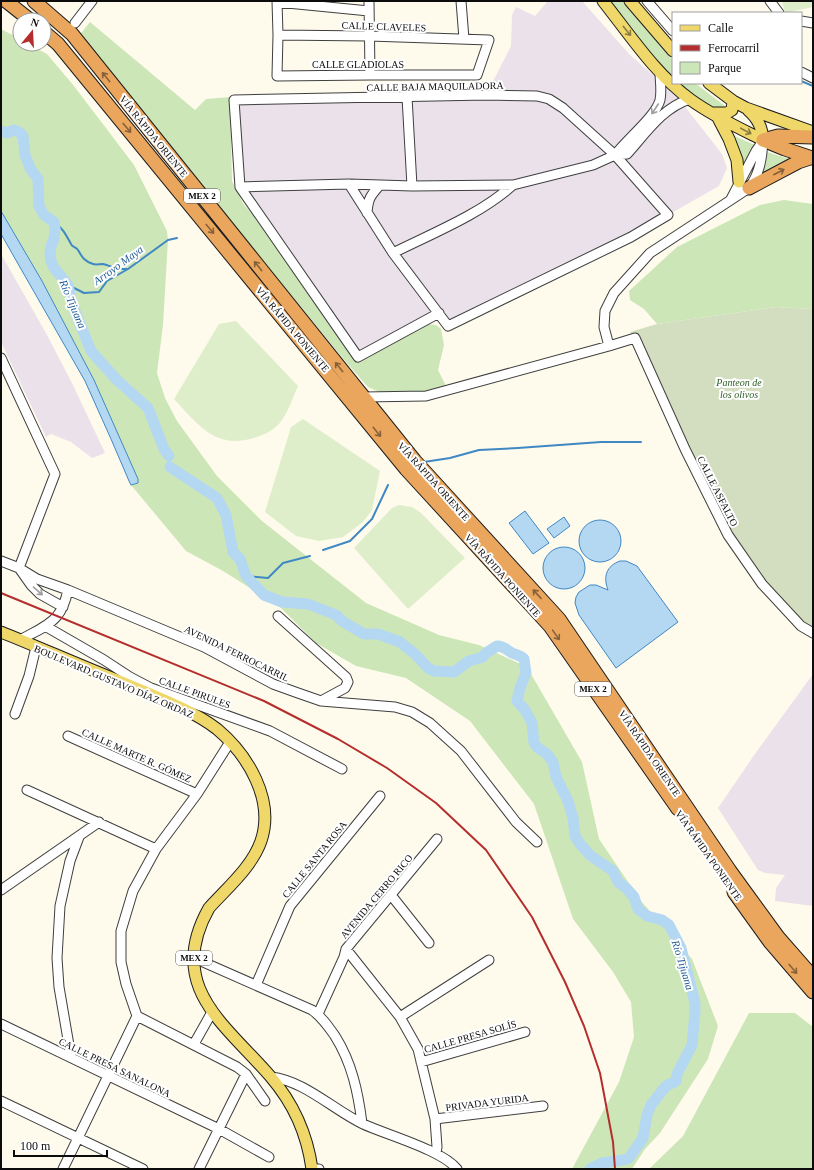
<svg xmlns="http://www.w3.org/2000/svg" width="814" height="1170" viewBox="0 0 814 1170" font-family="Georgia,serif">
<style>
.industrial{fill:#eae1eb}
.green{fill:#cde6b8}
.cemetery{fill:#d2debf}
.pitch{fill:#dfeeca}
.water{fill:#b4d7f2;stroke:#4088c4}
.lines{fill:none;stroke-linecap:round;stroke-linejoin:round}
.stream{stroke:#4088c4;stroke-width:2}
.river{stroke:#b4d7f2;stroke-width:11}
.minor-casing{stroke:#3f3f3f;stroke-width:11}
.major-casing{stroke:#1d1d1d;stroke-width:13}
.highway-casing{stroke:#1d1d1d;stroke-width:15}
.minor{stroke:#fff;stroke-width:9}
.major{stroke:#f0d76a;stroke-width:11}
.highway{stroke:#eba65d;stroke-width:13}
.rail{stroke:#b32e2d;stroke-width:2}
.oneway{stroke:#897c40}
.oneway2{stroke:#876139}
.oneway3{stroke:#9e9e9e}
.labels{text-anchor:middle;stroke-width:4;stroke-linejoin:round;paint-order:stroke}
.shield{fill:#fff;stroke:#555;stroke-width:1}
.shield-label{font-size:9px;font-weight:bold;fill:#0c0c0c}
.street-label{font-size:10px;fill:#0c0c0c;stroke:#fff}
.park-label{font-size:10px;font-style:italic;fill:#2a5f21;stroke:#fff}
.water-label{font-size:11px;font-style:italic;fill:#1e5b96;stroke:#fff}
</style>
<rect width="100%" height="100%" fill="#fefbec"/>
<path class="industrial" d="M548 1H582L630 55 675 94 722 154 727 168 719 186 668 215 448 326 439 313 358 357 240 187 234 100 486 95 511 46 512 15 516 7 535 16Z
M1 254 47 335 72 383 105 453 92 458 71 442 51 434 46 437 1 342Z
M813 674V906L775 901 776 888 785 875 765 873 758 870 718 808 757 751Z"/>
<path class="green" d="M606 1H625L673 61V80Z
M90 22 195 110 206 99 230 97 232 181 244 205 252 213 358 360 428 324 436 325 441 329 444 345 438 370 446 386 425 393 379 392 368 387 345 361 213 199 78 37Z
M1 29 20 39V44H28L47 54 74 86 134 165 167 231 168 240 163 325 157 373 165 398 177 421 217 476 262 521 366 603 439 635 479 645 527 667 582 762 599 839 641 901 692 959 718 1026 708 1059 660 1133 645 1149 632 1169H572L619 1082 634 1037 631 1002 613 972 573 919 534 804 470 721 406 678 356 666 316 643 279 606 223 571 186 551 131 485 138 483 42 281 1 211Z
M676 83H695L725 106 721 112 687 92Z
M728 133 757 146 743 171Z
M767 152 796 161 760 178 765 166Z
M784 200 813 204V309L776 307 657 324 644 309 630 300 629 291 677 247 760 205Z
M749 1013H795L813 1027V1169H649L683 1136Z"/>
<path class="cemetery" d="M776 307 813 309V633L801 626 728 535 635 338 630 332 657 324Z"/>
<path class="pitch" d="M782 1H813V7L785 13Z
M236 321 298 386C293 397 289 410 282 420 276 429 266 434 257 437 217 451 199 426 174 399L219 324Z
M303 419 380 471 372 510 363 522 343 537 319 541 296 536 265 512 291 427Z
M399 505 412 507 421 513 465 558 408 609 354 548 392 508Z"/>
<path class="water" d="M1 211 42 281 94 380 138 479V483L131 485 129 481 111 439 85 381 1 234Z
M525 511 549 543 533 554 509 523Z
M564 517 570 526 554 538 547 529Z
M579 541a21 21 0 1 1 42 0a21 21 0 1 1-42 0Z
M543 568a21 21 0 1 1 42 0a21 21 0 1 1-42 0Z
M620 561H626L637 566 678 622 616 668 579 615 575 603 576 597 579 592 590 585H596L608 590C603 577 606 566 620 561Z"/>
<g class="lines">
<path class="stream" d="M801 81 813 86
M54 222C63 228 66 235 71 244 72 247 76 247 78 250 82 257 84 261 93 264 96 265 99 264 103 264 111 266 118 270 127 269
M68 285 84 293 99 292 107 281 128 269 168 240 177 238
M424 462 450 458 479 450 518 448 601 442H641
M323 550 350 541 372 519 388 485
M246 576 268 578 283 563 310 556"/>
<path class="river" d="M1 131 7 133 14 130 19 132 23 136 25 155 30 168 38 179 39 206 44 215 54 222 55 229 54 239 51 246 50 253 51 261 54 268 68 285 72 304 91 351 116 379 148 408 164 449 169 456
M170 467 217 498 226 515 233 552 240 559 246 576 264 595 282 602 308 604 336 615 342 621 364 634H378L400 642 416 655 428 668 434 671 454 672 469 661 483 657 486 653 497 646C505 646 506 650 512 653 517 655 520 655 524 659L526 673 520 688 517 701 525 710 532 723 534 743 538 748 547 754 553 762 556 777 568 801 573 818 575 836 580 844 591 856 613 871 618 882 626 888 634 897 638 909 647 916 662 920 669 925 681 948 695 1003V1012L692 1045 677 1074 676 1081 666 1086 651 1105 647 1115 643 1138 629 1158 623 1160 602 1163 590 1169"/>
<defs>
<path id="minor" d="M277 1 278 35 277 76 370 75H477L489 40 369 36 278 35
M369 1 370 75
M461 1 464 39
M647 1 673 31
M770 1 779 13
M277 2 369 11
M801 21 813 23
M75 23 92 1
M801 72 813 78
M407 97 412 186
M615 155C626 140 656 116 660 100 662 91 660 81 660 72
M349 184 393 253 448 326 631 237 668 215 615 155 563 108 549 99 537 96 487 95 234 100 240 187 358 357 439 313
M240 187 349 184 412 186 513 185 593 165 615 155 627 154C646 133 662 108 690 99
M731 199 756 151 763 141
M367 213C368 199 370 196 380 185
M393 253C433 233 479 215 513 185
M609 346 604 327 605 311 614 293 650 253 749 188C760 173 762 158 763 140
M1 358 55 474 19 568 31 585 40 594 63 607
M364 397 426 396 609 346 635 338 685 449 728 535 762 584 801 626 813 633
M1 561 19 568 37 579 68 590 204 647 273 684 298 693 321 701 395 707 412 712 430 723 461 751 516 822 537 842
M278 616 346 677 348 682 345 688 321 701
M45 626 104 660 130 677 151 688 270 731 342 769
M20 640C32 633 48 627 57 616 63 609 66 599 68 590
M15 714 29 676 36 647
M68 736 197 794
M27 790 156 849
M1 890 99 822
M391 895 429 943
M346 949 400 1017 418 1049 435 1119 437 1147 436 1153
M194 958 312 1010C322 1017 328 1026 335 1036 352 1063 358 1092 362 1123
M256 985 290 906 380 796
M318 1014 344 957 346 949 437 839
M137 1016 237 1067 246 1074 265 1101
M400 1017 489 960
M1 1024 219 1129 269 1157
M194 1044 212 1012
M71 1057 59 987 57 958 60 906 70 861 79 837
M421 1062 525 1032
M271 1077C305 1081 332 1109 363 1124 387 1135 442 1150 457 1169
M1 1101 143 1169
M435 1119 543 1106
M63 1169 137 1016 126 984 121 962V931L133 891 156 849 197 794 230 742
M199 1169 246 1074
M312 1169H319"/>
<path id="major" d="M603 1C630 35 655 74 691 100 713 116 739 128 763 140
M630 1 673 51
M709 83 733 101 746 108 813 132
M748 110C758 119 762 127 763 140
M714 113H727L732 110 733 101
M717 116 729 139 737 160 739 182
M1 632C41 648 81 666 122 682 152 695 191 709 217 729 248 755 275 800 261 841 252 867 227 888 209 908 165 986 225 1024 270 1076 294 1104 307 1133 312 1169"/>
<path id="highway" d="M6 1 30 20
M34 1 72 34 415 461 559 619 730 871 778 937 813 977
M44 32 58 44 406 469 550 626 678 809
M763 140 785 149 812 158
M763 140 778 136 813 137
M749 188 798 162 810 158
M734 892 770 942 813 992"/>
</defs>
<use href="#minor" class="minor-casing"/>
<use href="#major" class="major-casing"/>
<use href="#highway" class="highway-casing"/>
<use href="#minor" class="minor"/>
<use href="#major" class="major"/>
<use href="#highway" class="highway"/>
<path class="rail" d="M1 593 264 701 338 739 387 768 436 803 486 850 532 917 565 982 584 1026 600 1073 613 1142 615 1169"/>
</g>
<defs><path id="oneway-shaft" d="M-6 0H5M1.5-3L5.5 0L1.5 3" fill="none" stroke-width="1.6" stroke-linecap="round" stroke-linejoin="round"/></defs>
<g class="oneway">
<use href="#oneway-shaft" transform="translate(627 31) rotate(51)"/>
<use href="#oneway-shaft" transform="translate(746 131) rotate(28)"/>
</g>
<g class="oneway2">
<use href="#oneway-shaft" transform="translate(106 77) rotate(-129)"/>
<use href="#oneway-shaft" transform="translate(127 128) rotate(50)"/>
<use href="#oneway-shaft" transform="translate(779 172) rotate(-27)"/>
<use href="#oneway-shaft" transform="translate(210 229) rotate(50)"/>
<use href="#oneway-shaft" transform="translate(258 266) rotate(-129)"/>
<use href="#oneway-shaft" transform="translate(339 367) rotate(-129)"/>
<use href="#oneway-shaft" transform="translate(377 432) rotate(51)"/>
<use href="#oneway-shaft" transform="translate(537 594) rotate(-133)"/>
<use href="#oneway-shaft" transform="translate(556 635) rotate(55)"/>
<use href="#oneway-shaft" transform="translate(793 969) rotate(50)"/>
</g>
<g class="oneway3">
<use href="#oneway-shaft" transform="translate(655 109) rotate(123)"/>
<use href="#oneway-shaft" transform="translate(38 591) rotate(41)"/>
</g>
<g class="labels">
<g class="shield">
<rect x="184" y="189" width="36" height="14" rx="3"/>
<rect x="575" y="682" width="36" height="14" rx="3"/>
<rect x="176" y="951" width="36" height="14" rx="3"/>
</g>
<g class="shield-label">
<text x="202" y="199">MEX 2</text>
<text x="593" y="692">MEX 2</text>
<text x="194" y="961">MEX 2</text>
</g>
<g class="street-label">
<text transform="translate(384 26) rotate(2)" y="4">CALLE CLAVELES</text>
<text x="358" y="68">CALLE GLADIOLAS</text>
<text transform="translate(435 86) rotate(-1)" y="4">CALLE BAJA MAQUILADORA</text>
<text transform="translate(154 136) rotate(51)" y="4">VÍA RÁPIDA ORIENTE</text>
<text transform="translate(293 329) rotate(50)" y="4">VÍA RÁPIDA PONIENTE</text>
<text transform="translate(434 481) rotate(48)" y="4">VÍA RÁPIDA ORIENTE</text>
<text transform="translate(718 491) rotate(63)" y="4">CALLE ASFALTO</text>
<text transform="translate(503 575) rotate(48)" y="4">VÍA RÁPIDA PONIENTE</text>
<text transform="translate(237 653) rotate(26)" y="4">AVENIDA FERROCARRIL</text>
<text transform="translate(114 681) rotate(23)" y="4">BOULEVARD GUSTAVO DÍAZ ORDAZ</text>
<text transform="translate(195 692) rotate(20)" y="4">CALLE PIRULES</text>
<text transform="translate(650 753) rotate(56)" y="4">VÍA RÁPIDA ORIENTE</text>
<text transform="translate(137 755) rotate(24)" y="4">CALLE MARTE R. GÓMEZ</text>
<text transform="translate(709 855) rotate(55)" y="4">VÍA RÁPIDA PONIENTE</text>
<text transform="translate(314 859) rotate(-51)" y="4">CALLE SANTA ROSA</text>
<text transform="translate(376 896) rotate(-50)" y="4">AVENIDA CERRO RICO</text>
<text transform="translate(470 1036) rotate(-16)" y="4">CALLE PRESA SOLÍS</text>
<text transform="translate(115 1067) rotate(26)" y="4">CALLE PRESA SANALONA</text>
<text transform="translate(487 1102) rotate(-7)" y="4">PRIVADA YURIDA</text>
</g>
<g class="park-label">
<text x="739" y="386">Panteon de<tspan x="739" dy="12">los olivos</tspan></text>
</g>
<g class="water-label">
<text transform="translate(118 265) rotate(-36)" y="4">Arroyo Maya</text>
<text transform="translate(73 304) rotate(67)" y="4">Río Tijuana</text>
<text transform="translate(683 965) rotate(73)" y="4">Río Tijuana</text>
</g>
</g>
<rect width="814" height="1170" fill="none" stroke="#0c0c0c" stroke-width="4"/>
<rect x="672" y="12" width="130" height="72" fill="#ffffff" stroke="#9e9e9e"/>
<rect x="680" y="25" width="20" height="6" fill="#f0d76a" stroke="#9e9e9e"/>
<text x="708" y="32" font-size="12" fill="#0c0c0c">Calle</text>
<rect x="680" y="45" width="20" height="6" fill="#b32e2d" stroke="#9e9e9e"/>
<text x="708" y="52" font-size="12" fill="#0c0c0c">Ferrocarril</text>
<rect x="680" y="62" width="20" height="12" fill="#cde6b8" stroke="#9e9e9e"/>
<text x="708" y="72" font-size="12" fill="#0c0c0c">Parque</text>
<g transform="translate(32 32) rotate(18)"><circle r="19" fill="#ffffff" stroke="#9e9e9e"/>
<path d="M0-3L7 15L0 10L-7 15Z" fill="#b32e2d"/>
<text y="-6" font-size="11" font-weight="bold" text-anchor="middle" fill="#0c0c0c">N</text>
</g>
<path d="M14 1150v6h93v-6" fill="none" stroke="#0c0c0c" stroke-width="2"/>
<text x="20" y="1150" font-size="12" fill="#0c0c0c" stroke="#ffffff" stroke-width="3" paint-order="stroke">100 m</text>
</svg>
